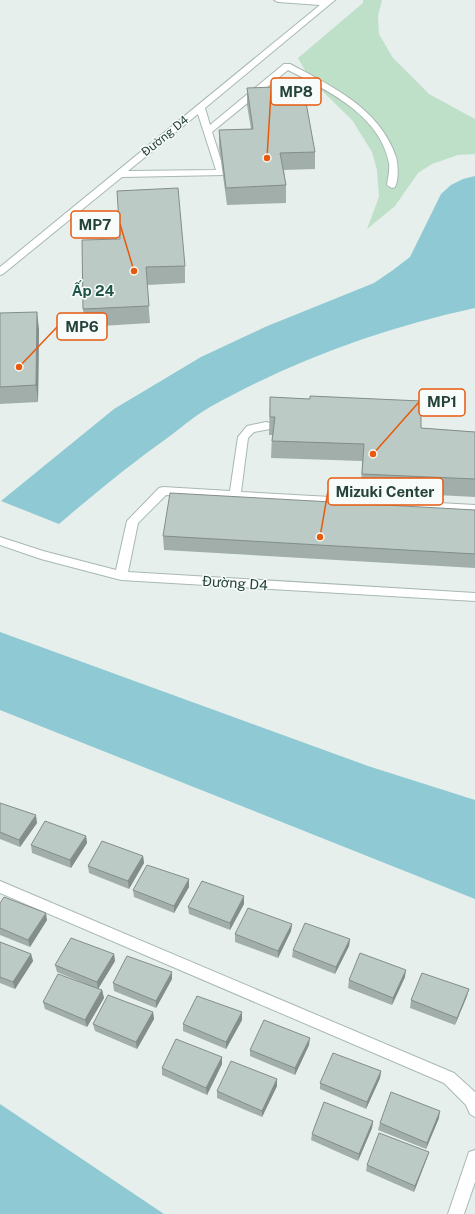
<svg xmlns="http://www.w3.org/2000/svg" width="475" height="1214" viewBox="0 0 475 1214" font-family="'Public Sans',sans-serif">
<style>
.green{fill:#bfe0c8}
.water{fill:#8ec9d4}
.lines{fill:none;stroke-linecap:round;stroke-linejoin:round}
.minor-casing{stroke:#a8b8b2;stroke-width:2}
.minor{fill:#fff;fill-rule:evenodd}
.wall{fill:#a1aea9}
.shaded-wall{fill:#838d89}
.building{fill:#bbcac4;stroke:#838d89}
.labels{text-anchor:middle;stroke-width:3;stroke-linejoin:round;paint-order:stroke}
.far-street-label{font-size:12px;fill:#24423a;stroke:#f7fbf9}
.street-label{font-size:14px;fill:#24423a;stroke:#f7fbf9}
.neighbourhood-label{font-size:15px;font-weight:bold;fill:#1f5548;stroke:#f7fbf9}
.leader{fill:none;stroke:#e8590c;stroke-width:1.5}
.callout-dot{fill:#e8590c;stroke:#f7fbf9;stroke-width:1.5}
.callout{fill:#f7fbf9;stroke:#e8590c;stroke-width:1.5}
.callout-label{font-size:15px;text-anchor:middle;font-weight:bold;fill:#24423a}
</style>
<rect width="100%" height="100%" fill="#e6efeb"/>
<path class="green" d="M363 0H382L378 16 379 34 393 58 429 94 475 119V154L458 155 432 164 418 173 395 206 367 229 379 197 377 170 372 152 352 120 309 78 298 58 363 3Z"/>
<path class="water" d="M475 176V308C383 328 292 361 210 407 196 415 183 426 170 436 132 463 95 493 59 524L1 501 114 409 201 357 265 327 374 283 393 270 410 257 441 194 451 185 463 179Z
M0 632 368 766 475 800V899L0 710Z
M0 1104 164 1214H0Z"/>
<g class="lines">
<defs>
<path id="minor" d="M274 0H335L205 108 210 125 284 64H290C332 86 380 109 396 157 398 165 399 179 395 187L392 188 387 185C388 178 390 170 389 163 380 115 327 90 288 70L212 132 225 173 224 175 122 177 3 274 0 275V267L320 5 278 2ZM198 114 216 170 128 171Z
M266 422 270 423 271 426 270 429 254 432 248 438 241 492 475 505V513L166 495 138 523 128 572 475 593V601L121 580 41 559 0 545V537L43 551 116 570 127 521 159 488 163 487 230 491 238 437 247 426Z
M0 881 454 1073 475 1092V1117L470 1114 466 1105 444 1083 0 893Z
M475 1150V1182L464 1214H448L469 1152Z"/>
</defs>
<use href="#minor" class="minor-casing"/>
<use href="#minor" class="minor"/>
</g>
<path class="wall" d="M247 88 315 152V169L284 170 286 185V203L227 205 219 147V130L251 129 247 105Z
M82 240 185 266V283L147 285 150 323 85 327 83 309Z
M0 313 39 329 38 402 0 404Z
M270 397 421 428 475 432V497L361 491 362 461 271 458 272 435H269Z
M475 510V568L164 550 163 536Z
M0 803 37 823 20 847 0 839Z
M86 836 87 843 71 868 32 853 31 845Z
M143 856 144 863 129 889 89 873 88 866Z
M189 879V887L174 913 134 897 133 890Z
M0 903 47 920 30 947 0 935Z
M244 904 230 930 189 914 188 907Z
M292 924 291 931 278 958 235 942V934Z
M350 939 349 946 335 974 292 957 293 950Z
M0 942 31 954 33 961 15 989 0 983Z
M114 954 115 961 98 989 102 990 104 998 87 1027 45 1009 43 1002 86 984 57 972 55 965Z
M405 977 392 1005 348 988 349 980Z
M172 979 156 1008 114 991 113 983Z
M467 996 455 1025 410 1008 411 1000Z
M153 1012 154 1019 137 1049 95 1031 93 1024Z
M242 1020 226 1049 183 1031V1024Z
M309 1045 295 1075 250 1056V1050Z
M222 1057V1064L207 1095 162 1075V1068Z
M381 1071 380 1078 366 1109 320 1089V1083Z
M277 1079V1086L262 1117 217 1098V1091Z
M439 1118 426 1149 378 1130 380 1123Z
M373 1121 372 1128 358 1161 311 1140 312 1134Z
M429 1152 427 1158 414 1192 366 1171 367 1165Z"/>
<path class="shaded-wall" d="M37 312 39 329 38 402 36 385Z
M36 815 37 823 20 847 19 840Z
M86 836 87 843 71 868 70 860Z
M143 856 144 863 129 889 128 881Z
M189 879V887L174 913V906Z
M244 896V904L230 930V923Z
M46 913 47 920 30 947 28 940Z
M292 924 291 931 278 958V951Z
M350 939 349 946 335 974 336 967Z
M31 954 33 961 15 989 13 982Z
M114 954 115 961 98 989 97 982Z
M406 970 405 977 392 1005 393 998Z
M172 972V979L156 1008V1001Z
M469 989 467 996 455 1025 457 1018Z
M102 990 104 998 87 1027 85 1020Z
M153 1012 154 1019 137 1049 136 1042Z
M242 1012V1020L226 1049V1042Z
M310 1038 309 1045 295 1075V1068Z
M222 1057V1064L207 1095 206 1088Z
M381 1071 380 1078 366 1109 367 1102Z
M277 1079V1086L262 1117V1111Z
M440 1111 439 1118 426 1149 427 1143Z
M373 1121 372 1128 358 1161 359 1154Z
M429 1152 427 1158 414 1192 415 1186Z"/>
<path class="building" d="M303 86 315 152 280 153 286 185 226 188 219 130 253 129 247 88Z
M178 188 185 266 146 267 149 306 83 309 82 240 120 239 117 191Z
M37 312 36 385 0 387V313Z
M310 396 421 401V428L475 432V479L362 474 364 444 272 441 275 417H270V397L310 399Z
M170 493 475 510V554L163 536Z
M0 803 36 815 19 840 0 832Z
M45 821 86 836 70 860 31 845Z
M102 841 143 856 128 881 88 866Z
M147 865 189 879 174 906 133 890Z
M202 881 244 896 230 923 188 907Z
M4 897 46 913 28 940 0 928V903Z
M248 908 292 924 278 951 235 934Z
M305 923 350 939 336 967 293 950Z
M71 938 114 954 97 982 55 965Z
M0 942 31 954 13 982 0 977Z
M360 953 406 970 393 998 349 980Z
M127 956 172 972 156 1001 113 983Z
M422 973 469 989 457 1018 411 1000Z
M58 974 102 990 85 1020 43 1002Z
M108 995 153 1012 136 1042 93 1024Z
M197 996 242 1012 226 1042 183 1024Z
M264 1020 310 1038 295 1068 250 1050Z
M176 1039 222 1057 206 1088 162 1068Z
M333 1053 381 1071 367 1102 320 1083Z
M231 1061 277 1079 262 1111 217 1091Z
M391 1092 440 1111 427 1143 380 1123Z
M324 1102 373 1121 359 1154 312 1134Z
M379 1133 429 1152 415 1186 367 1165Z"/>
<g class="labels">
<g class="far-street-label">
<text transform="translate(165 136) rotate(-39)" y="4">Đường D4</text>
</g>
<g class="street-label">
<text transform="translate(235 583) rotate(4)" y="5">Đường D4</text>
</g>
<g class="neighbourhood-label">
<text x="93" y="296">Ấp 24</text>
</g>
</g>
<path class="leader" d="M267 158L271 92M134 271L120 224M19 367L57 327M373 454L419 402M320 537L328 491"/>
<g class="callout-dot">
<circle cx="267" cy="158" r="4"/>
<circle cx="134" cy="271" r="4"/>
<circle cx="19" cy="367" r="4"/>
<circle cx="373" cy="454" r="4"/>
<circle cx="320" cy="537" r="4"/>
</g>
<g class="callout">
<rect x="271" y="78" width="50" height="27" rx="4"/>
<rect x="71" y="211" width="49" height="27" rx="4"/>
<rect x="57" y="313" width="50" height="27" rx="4"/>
<rect x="419" y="389" width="46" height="27" rx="4"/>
<rect x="328" y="478" width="115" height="27" rx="4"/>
</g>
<g class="callout-label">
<text x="296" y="97">MP8</text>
<text x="95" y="230">MP7</text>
<text x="82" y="332">MP6</text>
<text x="442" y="407">MP1</text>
<text x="385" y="497">Mizuki Center</text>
</g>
</svg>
